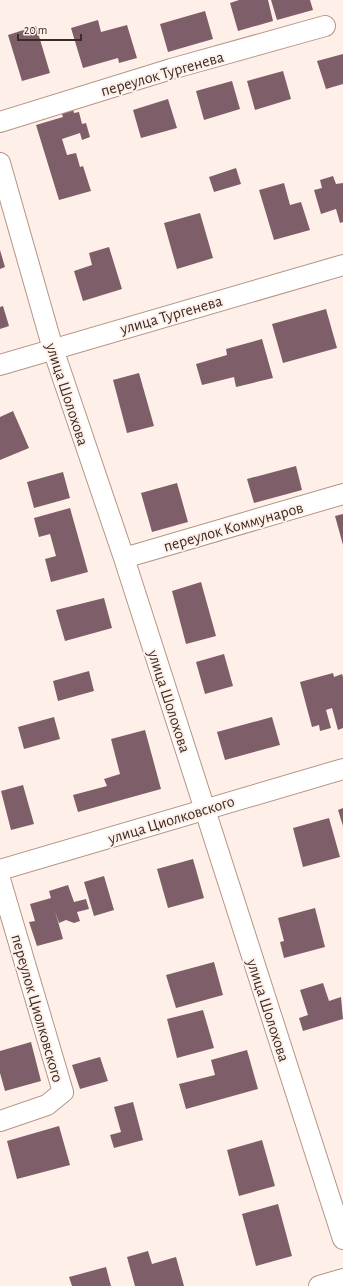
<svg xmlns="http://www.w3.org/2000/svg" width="343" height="1286" viewBox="0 0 343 1286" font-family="'Alegreya Sans',sans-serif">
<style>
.building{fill:#7e5e69}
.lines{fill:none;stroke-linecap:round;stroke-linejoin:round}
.minor-casing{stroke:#b59585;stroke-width:22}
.minor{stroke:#fff;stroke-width:20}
.labels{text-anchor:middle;stroke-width:4;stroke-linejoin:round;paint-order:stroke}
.street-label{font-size:16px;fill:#392c25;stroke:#fef0e9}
</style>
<rect width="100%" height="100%" fill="#fef0e9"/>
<path class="building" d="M239 0H268L273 21 238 31 230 3Z
M271 0H310L313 10 277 20Z
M205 11 213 39 168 52 160 24Z
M98 20 101 32 127 25 137 58 119 63 118 58 83 68 71 28Z
M36 26 50 73 22 81 8 35Z
M343 54V84L326 89 317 61Z
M283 71 291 99 255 110 247 81Z
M232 81 240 109 204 120 196 91Z
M168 99 177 128 141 138 133 110Z
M72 106 74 113 79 112 82 124 86 123 90 137 82 140 80 133 62 139 67 155 76 153 80 167 83 166 91 191 59 200 36 125 63 117 60 109Z
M236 168 241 184 214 192 209 177Z
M333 176 336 184 343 183V222L340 223 336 209 321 214 314 190 322 188 320 180Z
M284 183 290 205 301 202 310 230 274 240 259 190Z
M200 213 213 258 177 269 164 223Z
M109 247 122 289 83 301 74 271 92 265 89 253Z
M0 250 5 267 0 269Z
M3 306 9 326 0 329V307Z
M326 309 337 348 283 363 272 324Z
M262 339 273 378 236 387 234 377 202 385 196 364 227 355 226 349Z
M139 373 154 426 127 433 113 380Z
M13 411 29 448 0 460V417Z
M296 466 302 490 254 503 247 479Z
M63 472 70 498 34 508 27 482Z
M177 483 188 522 152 532 141 493Z
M70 508 88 572 51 582 45 559 56 556 50 534 39 537 34 518Z
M343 514V545L335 516Z
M201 582 216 636 186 644 172 591Z
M104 598 112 628 65 641 56 610Z
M224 654 233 686 205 694 196 662Z
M89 671 94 691 58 701 53 681Z
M333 673 334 677 342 674 343 677V728L338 730 332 708 326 710 331 728 320 731 319 725 312 727 300 682Z
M54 717 60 739 24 749 18 727Z
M272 717 280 745 225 760 217 732Z
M145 730 161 789 78 812 73 795 107 786 104 779 120 774 111 739Z
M23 785 34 824 11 830 1 791Z
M343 808V826L338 810Z
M329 818 340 857 303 867 293 828Z
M193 859 204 898 168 908 157 869Z
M104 876 114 910 94 916 84 882Z
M68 885 74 902 86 899 89 909 77 912 80 921 74 923 66 920 59 923 55 911 63 939 37 946 29 922 35 921 30 904 51 898 49 891Z
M315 908 325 947 284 958 280 942 284 941 278 918Z
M214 962 223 995 176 1008 166 975Z
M323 983 329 1001 341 997 343 1019 303 1031 299 1018 308 1015 300 990Z
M203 1010 214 1048 177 1058 167 1019Z
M31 1042 41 1081 5 1091 0 1073V1051Z
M247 1050 258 1089 186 1109 179 1084 215 1075 211 1060Z
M100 1057 108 1081 80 1089 72 1065Z
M133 1102 143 1140 114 1148 110 1135 121 1132 114 1107Z
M59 1126 70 1165 17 1179 7 1141Z
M262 1140 275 1186 239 1196 227 1150Z
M278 1204 292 1256 256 1266 242 1214Z
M148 1251 152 1264 176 1257 184 1286H135L127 1257Z
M106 1267 111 1286H72L69 1277Z"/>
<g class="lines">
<defs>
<path id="minor" d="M0 122 171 69 325 26
M0 163 53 349 124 558 343 1239
M0 365 343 265
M124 558 343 494
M0 870 343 769
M0 879 63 1092 47 1105 0 1121
M319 1286 343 1279"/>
</defs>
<use href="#minor" class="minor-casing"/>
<use href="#minor" class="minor"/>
</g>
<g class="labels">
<g class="street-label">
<text transform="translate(162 73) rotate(-16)" y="6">переулок Тургенева</text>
<text transform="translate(171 314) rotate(-16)" y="6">улица Тургенева</text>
<text transform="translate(68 394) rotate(72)" y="6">улица Шолохова</text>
<text transform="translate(233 526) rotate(-16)" y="6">переулок Коммунаров</text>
<text transform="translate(170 701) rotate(72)" y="6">улица Шолохова</text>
<text transform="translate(171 819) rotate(-17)" y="6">улица Циолковского</text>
<text transform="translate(38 1008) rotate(74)" y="6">переулок Циолковского</text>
<text transform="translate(269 1010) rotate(72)" y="6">улица Шолохова</text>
</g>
</g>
<path d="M18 34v6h63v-6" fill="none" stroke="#392c25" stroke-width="2"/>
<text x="24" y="34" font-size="12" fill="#392c25" stroke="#fef0e9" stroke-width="3" paint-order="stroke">20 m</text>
</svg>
